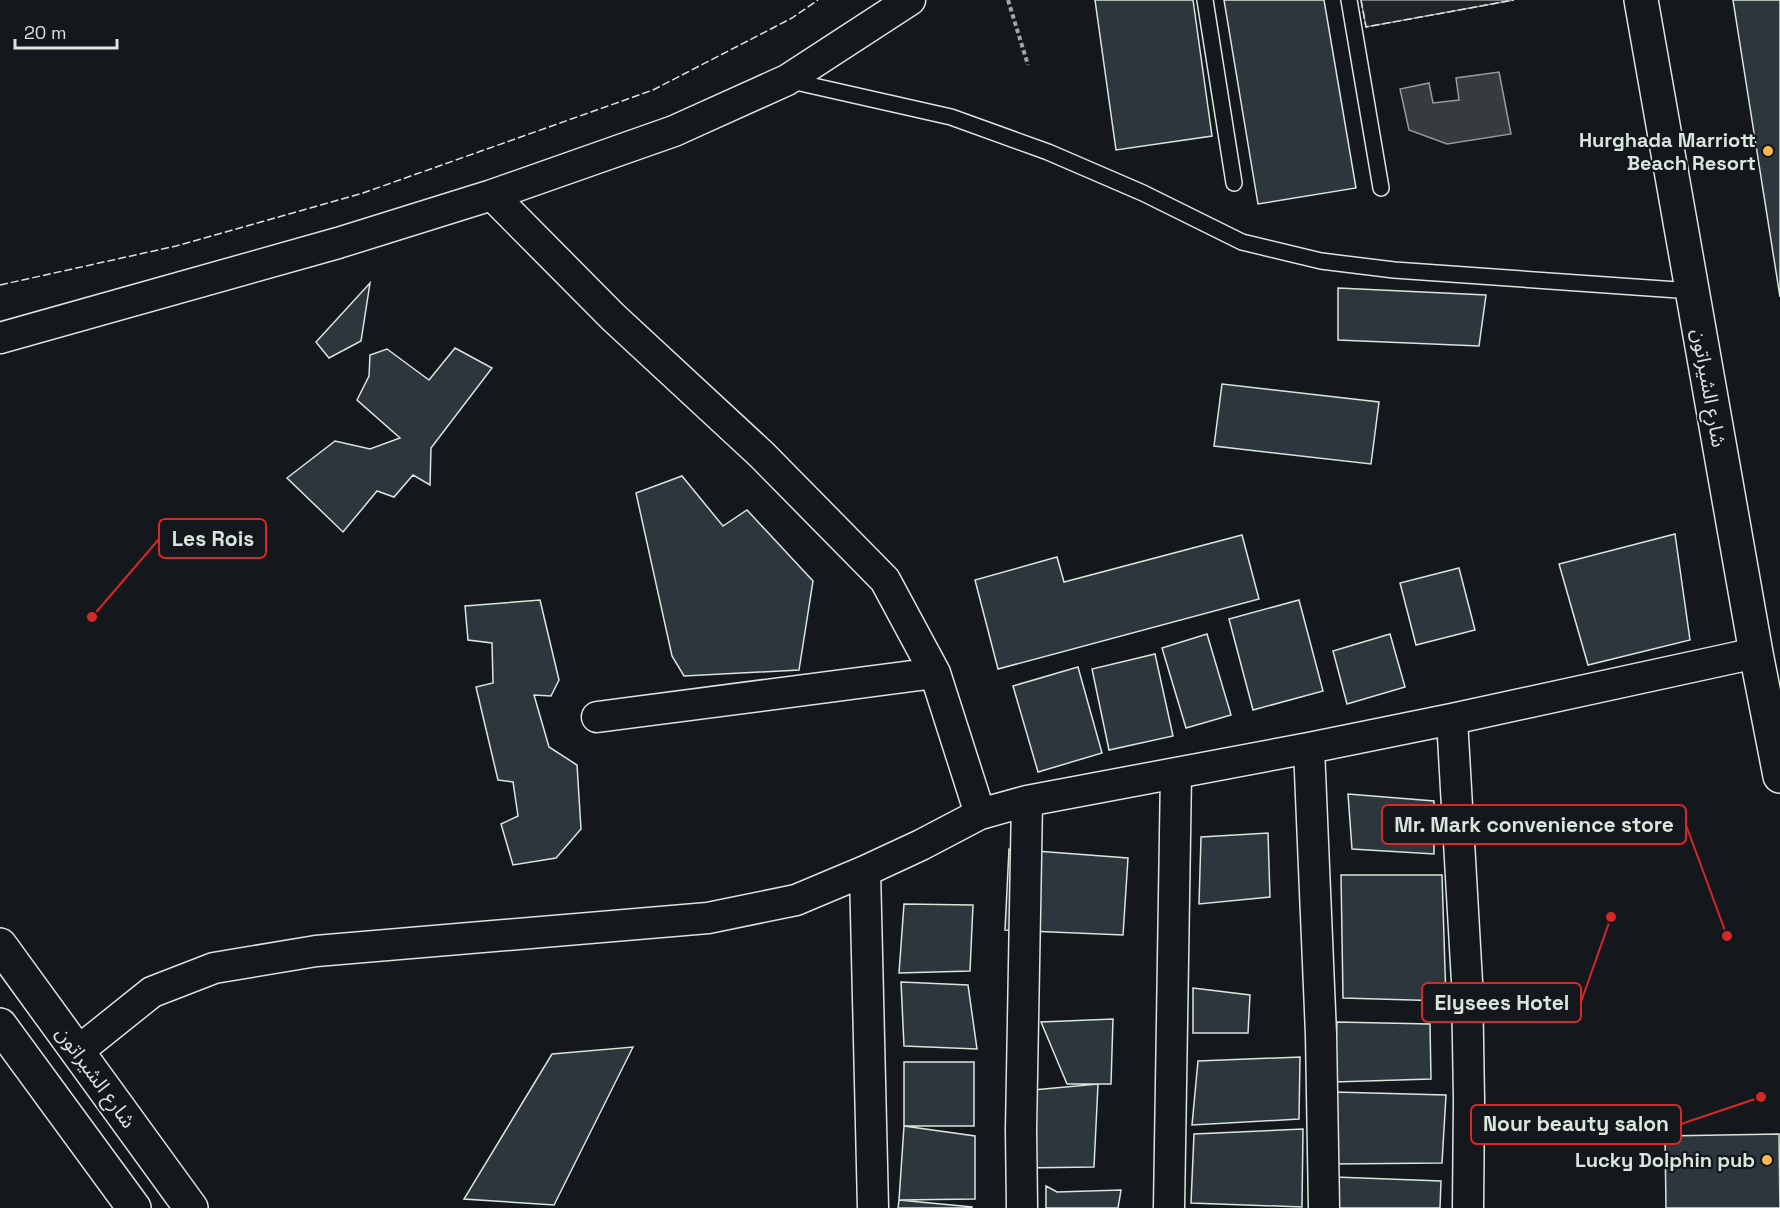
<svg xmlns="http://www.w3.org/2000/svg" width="1780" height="1208" viewBox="0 0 1780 1208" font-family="'Space Grotesk','Noto Sans Arabic',sans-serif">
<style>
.green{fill:#202428;stroke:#939e99;stroke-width:1.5}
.water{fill:#363b3e;stroke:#939e99;stroke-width:1.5}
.building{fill:#2c363c;stroke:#d8e6dc;stroke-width:1.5}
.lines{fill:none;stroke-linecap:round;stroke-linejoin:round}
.lane-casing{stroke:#d8e6dc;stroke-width:18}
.street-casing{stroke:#d8e6dc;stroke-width:33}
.secondary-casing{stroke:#d8e6dc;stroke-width:36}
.path{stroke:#9da8a2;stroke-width:4;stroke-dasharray:4.5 3;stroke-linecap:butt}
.lane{stroke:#14181c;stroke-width:15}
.street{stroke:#14181c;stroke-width:30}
.secondary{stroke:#14181c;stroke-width:33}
.fence{stroke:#d8e6dc;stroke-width:1.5;stroke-dasharray:8 3;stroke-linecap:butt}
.poi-dot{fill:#ffb74d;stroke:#14181c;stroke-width:2}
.labels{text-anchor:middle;stroke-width:4.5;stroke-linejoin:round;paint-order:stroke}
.poi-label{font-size:20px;font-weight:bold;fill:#d8e6dc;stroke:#14181c;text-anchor:end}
.street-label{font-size:20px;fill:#d8e6dc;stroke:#14181c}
.leader{fill:none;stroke:#d62828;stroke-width:2}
.callout-dot{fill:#d62828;stroke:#14181c;stroke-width:2}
.callout{fill:#14181c;stroke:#d62828;stroke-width:2}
.callout-label{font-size:21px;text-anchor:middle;font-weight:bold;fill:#d8e6dc}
</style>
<rect width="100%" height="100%" fill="#14181c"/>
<path class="green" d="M1361 0H1514L1366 27Z"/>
<path class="water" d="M1499 72 1511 134 1447 144 1409 130 1400 89 1429 83 1433 103 1459 100 1456 78Z"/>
<path class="building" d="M1095 0H1193L1212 136 1116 150Z
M1224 0H1324L1356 188 1258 204Z
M1733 0H1780V297L1742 57Z
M370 283 361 341 329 358 316 342Z
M1338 288 1486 295 1479 346 1338 340Z
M455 348 492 368 431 448 430 485 413 475 394 497 377 491 343 532 287 478 335 441 370 449 400 438 357 400 369 376 370 355 387 349 429 380Z
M1222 384 1379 402 1371 464 1214 446Z
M682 476 723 526 747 510 813 581 799 670 684 676 672 656 636 493Z
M1675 534 1690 640 1588 665 1559 564Z
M1242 535 1259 599 998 669 975 580 1057 557 1064 582Z
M1459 568 1475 630 1416 645 1400 583Z
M540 600 559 680 551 696 534 695 549 747 577 765 581 829 556 858 513 865 501 824 518 816 513 782 498 780 476 687 493 683 492 643 468 640 465 606Z
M1299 600 1323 691 1253 710 1229 619Z
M1207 634 1231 715 1186 728 1162 648Z
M1390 634 1405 687 1347 704 1333 651Z
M1155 654 1173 736 1109 750 1092 669Z
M1078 667 1102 753 1038 772 1013 686Z
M1348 794 1434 801V854L1352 849Z
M1268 833 1270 897 1199 904 1201 837Z
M1009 849 1128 858 1123 935 1005 930Z
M1341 875H1442L1446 1001 1343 998Z
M904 904 973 905 970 971 899 973Z
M901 982 968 985 977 1049 904 1046Z
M1193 988 1250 995 1248 1033H1193Z
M1113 1019 1111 1084H1067L1041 1022Z
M1337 1022 1430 1024 1431 1079 1334 1082Z
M633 1047 554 1205 464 1199 552 1054Z
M1300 1057 1299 1119 1192 1125 1198 1061Z
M904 1062H974V1126H904Z
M1098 1084 1094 1167 1022 1168V1091Z
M1334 1092 1446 1095 1442 1163 1332 1164Z
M904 1126 975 1136V1199L899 1200Z
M1303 1129 1302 1207 1191 1203 1194 1134Z
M1779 1134 1780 1208H1666L1665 1136Z
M1335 1177 1441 1181 1440 1208H1334Z
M1046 1186 1057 1192 1121 1190 1118 1208H1046Z
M899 1200 972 1207V1208H898Z"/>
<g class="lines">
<defs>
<path id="lane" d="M1205 0 1234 183
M1349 0 1381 188
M787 80 951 117 1048 152 1143 193 1242 242 1321 261 1394 270 1692 291"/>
<path id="street" d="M492 195 613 317 762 455 885 580 935 673 980 814
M0 338 338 243 492 195 674 131 787 80 910 0
M597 717 935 673
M1452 719 1467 982 1469 1100 1468 1208
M1309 748 1321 1035 1324 1208
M865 871 873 1208
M77 1052 152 992 214 968 316 951 708 918 796 900 865 871 921 845 980 814 1027 801 1309 748 1452 719 1756 653
M1022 1208 1021 1130 1027 801
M1169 1208 1176 773"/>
<path id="secondary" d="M1641 0 1756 653 1780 776
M0 945 191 1208
M0 1025 134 1208"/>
</defs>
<use href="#lane" class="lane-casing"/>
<use href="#street" class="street-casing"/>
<use href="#secondary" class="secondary-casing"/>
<path class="path" d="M1008 0 1028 65"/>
<use href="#lane" class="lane"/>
<use href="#street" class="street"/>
<use href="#secondary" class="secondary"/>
<path class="fence" d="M1361 0 1366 27 1514 0
M0 285 176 246 363 193 653 90 792 18 818 0"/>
</g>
<g class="poi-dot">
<circle cx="1768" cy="151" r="6"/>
<circle cx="1767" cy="1160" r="6"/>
</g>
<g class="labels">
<g class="poi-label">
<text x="1756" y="147">Hurghada Marriott<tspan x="1756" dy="23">Beach Resort</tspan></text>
<text x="1755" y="1167">Lucky Dolphin pub</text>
</g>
<g class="street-label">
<text transform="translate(1709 388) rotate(80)" y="7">شارع الشيراتون</text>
<text transform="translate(96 1077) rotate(54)" y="7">شارع الشيراتون</text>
</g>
</g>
<path class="leader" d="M92 617L159 539M1727 936L1686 825M1611 917L1581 1002M1761 1097L1681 1124"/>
<g class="callout-dot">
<circle cx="92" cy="617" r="6"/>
<circle cx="1727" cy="936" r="6"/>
<circle cx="1611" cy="917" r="6"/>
<circle cx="1761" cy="1097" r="6"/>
</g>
<g class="callout">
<rect x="159" y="519" width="107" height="39" rx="6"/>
<rect x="1382" y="805" width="304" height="39" rx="6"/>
<rect x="1422" y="983" width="159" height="39" rx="6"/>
<rect x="1471" y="1105" width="210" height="39" rx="6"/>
</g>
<g class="callout-label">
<text x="213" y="546">Les Rois</text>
<text x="1534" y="832">Mr. Mark convenience store</text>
<text x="1502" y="1010">Elysees Hotel</text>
<text x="1576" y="1131">Nour beauty salon</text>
</g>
<path d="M15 39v9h102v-9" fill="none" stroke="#d8e6dc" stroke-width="3"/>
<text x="24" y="39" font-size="18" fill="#d8e6dc" stroke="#14181c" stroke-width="4.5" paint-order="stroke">20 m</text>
</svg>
